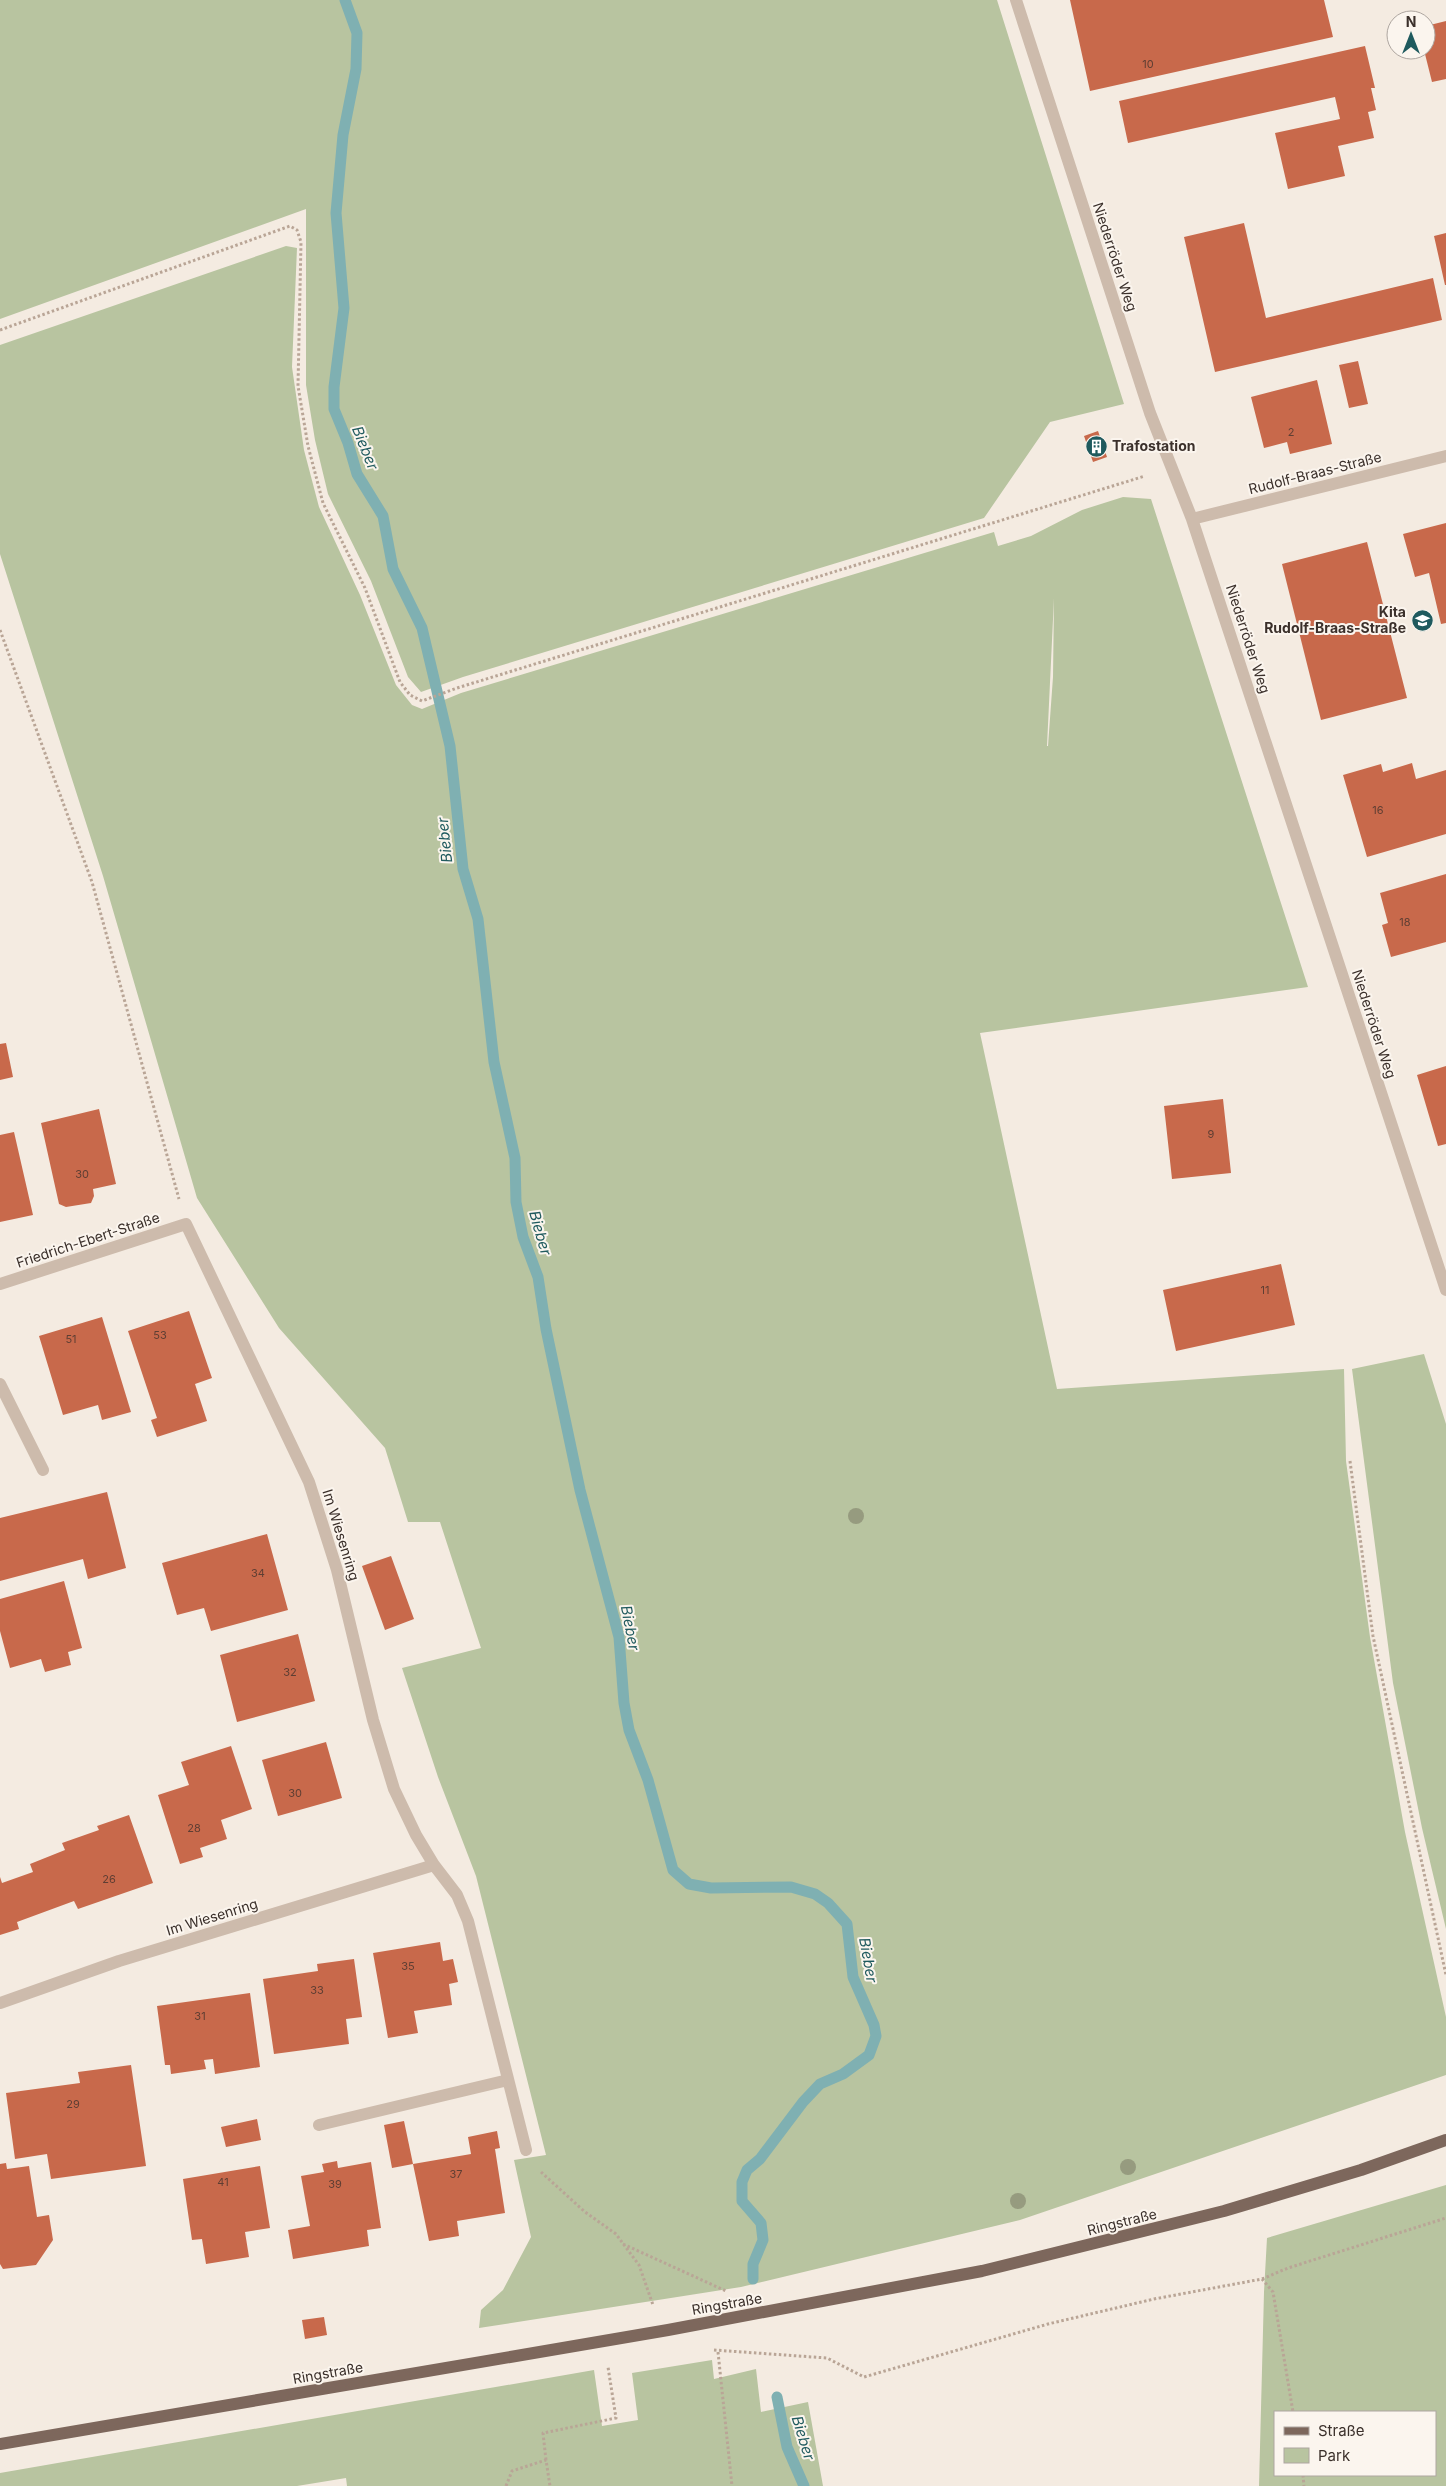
<svg xmlns="http://www.w3.org/2000/svg" width="1446" height="2486" viewBox="0 0 1446 2486" font-family="Inter,sans-serif">
<style>
.green{fill:#b8c4a0;fill-rule:evenodd}
.lines{fill:none;stroke-linecap:round;stroke-linejoin:round}
.stream{stroke:#7fb0b2;stroke-width:11}
.building{fill:#c8694b}
.path{stroke:#b9a596;stroke-width:3;stroke-dasharray:2.5 2.5;stroke-linecap:butt}
.minor{stroke:#cdbbac;stroke-width:12}
.major{stroke:#7d675c;stroke-width:12}
.tree{fill:#969b7f}
.labels{text-anchor:middle;stroke-width:4;stroke-linejoin:round;paint-order:stroke}
.number-label{font-size:11px;fill:#5e3e33}
.street-label{font-size:14px;fill:#3b302b;stroke:#fbf5ee}
.poi-label{font-size:14px;font-weight:bold;fill:#3b302b;stroke:#fbf5ee;text-anchor:start}
.water-label{font-size:15px;font-style:italic;fill:#1f5a5e;stroke:#fbf5ee}
</style>
<rect width="100%" height="100%" fill="#f4ebe1"/>
<path class="green" d="M0 0H997L1124 404 1050 422 984 518 463 677 421 692 408 677 371 581 328 494 315 440 306 385V209L0 319Z
M286 246 297 248 292 367 304 450 319 507 360 595 396 685 412 705 422 709 461 693 994 532 998 546 1031 536 1082 510 1123 497 1151 499 1308 987 980 1033 1057 1389 1344 1369 1346 1461 1370 1637 1405 1832 1446 2017V2075L1020 2220 741 2287 479 2328 481 2310 503 2290 531 2237 514 2160 546 2155 476 1876 438 1777 402 1668 481 1648 440 1522H408L385 1448 279 1328 197 1198 103 876 0 554V345ZM1054 598 1053 677 1048 746H1047Z
M1424 1354 1446 1424V1929L1422 1828 1393 1683 1352 1369Z
M1446 2185V2486H1259L1264 2292 1267 2238ZM1275 2412H1435V2475H1275Z
M712 2360 714 2379 756 2369 761 2412 808 2402 823 2486H347L346 2478 297 2486H0V2473L594 2370 602 2426 638 2420 632 2373Z"/>
<g class="lines">
<path class="stream" d="M345 0 357 33 356 69 343 135 336 213 344 308 334 387V409L348 443 357 474 383 516 393 569 422 628 450 746 463 869 478 919 494 1062 515 1158 516 1202 523 1237 538 1277 546 1329 580 1490 619 1637 624 1703 629 1730 648 1780 673 1870 689 1884 711 1888 791 1887 815 1894 828 1903 847 1924 853 1977 874 2025 876 2036 869 2055 843 2074 820 2084 803 2102 760 2159 747 2170 742 2182V2201L761 2223 763 2240 753 2264V2279
M777 2397 787 2447 804 2486"/>
</g>
<path class="building" d="M1070 0H1324L1333 37 1090 91Z
M1446 21V79L1432 82 1424 50H1426V26Z
M1365 46 1375 88H1371L1376 110 1368 112 1374 138 1338 146 1345 176 1288 189 1275 133 1340 119 1335 97 1128 143 1119 101Z
M1244 223 1266 318 1433 278 1442 320 1215 372 1184 237Z
M1446 233V285H1445L1434 236Z
M1358 361 1368 404 1349 408 1339 365Z
M1317 380 1332 444 1290 454 1287 442 1264 448 1251 397Z
M1098 431 1107 457 1093 462 1084 436Z
M1446 523V623L1441 624 1429 573 1415 577 1403 534Z
M1367 542 1407 698 1321 720 1282 564Z
M1412 763 1416 779 1446 770V834L1367 857 1343 775 1381 764 1383 772Z
M1446 874V942L1391 957 1382 925 1388 923 1380 893Z
M6 1043 13 1077 0 1080V1044Z
M1446 1066V1144L1438 1146 1417 1075Z
M1223 1099 1231 1173 1172 1179 1164 1106Z
M99 1109 116 1184 93 1189 94 1196 91 1203 66 1207 59 1204 41 1123Z
M14 1132 33 1215 0 1222V1135Z
M1281 1264 1295 1325 1176 1351 1163 1290Z
M189 1311 212 1378 195 1384 207 1421 157 1437 151 1420 157 1418 128 1331Z
M102 1317 131 1412 102 1420 98 1405 63 1415 39 1336Z
M107 1492 126 1568 88 1579 83 1559 0 1581V1518Z
M267 1534 288 1610 211 1631 204 1608 177 1615 162 1563Z
M391 1556 414 1619 385 1630 362 1566Z
M64 1581 82 1648 68 1652 71 1665 45 1672 41 1659 10 1668 0 1631V1599Z
M298 1634 315 1701 237 1722 220 1655Z
M326 1742 342 1798 278 1816 262 1760Z
M231 1746 252 1809 221 1820 227 1839 200 1848 203 1857 180 1864 158 1795 189 1785 181 1762Z
M129 1815 153 1883 78 1909 74 1901 17 1922 19 1929 0 1935V1877L2 1883 33 1872 30 1864 65 1850 62 1843 99 1830 97 1826Z
M440 1942 443 1961 453 1959 458 1982 449 1984 452 2005 414 2011 418 2033 388 2038 373 1953Z
M354 1959 362 2017 346 2019 349 2044 274 2054 263 1979 318 1971 317 1964Z
M250 1993 260 2067 215 2074 213 2059 204 2060 206 2069 171 2074 170 2065H165L157 2006Z
M131 2065 146 2166 51 2179 47 2154 15 2159 6 2093 80 2083 78 2072Z
M257 2119 261 2140 226 2147 221 2127Z
M404 2121 413 2164 392 2168 384 2125Z
M497 2131 500 2148 495 2149 505 2213 457 2221 459 2236 429 2241 413 2164 471 2154 468 2137Z
M337 2161 338 2168 371 2162 381 2228 367 2230 369 2246 293 2259 288 2230 310 2226 301 2176 324 2172 322 2164Z
M6 2163 7 2169 29 2166 37 2217 49 2215 53 2240 36 2265 3 2269 0 2264V2164Z
M260 2166 270 2228 245 2232 249 2257 206 2264 202 2239 192 2240 183 2179Z
M324 2317 327 2335 305 2339 302 2320Z"/>
<g class="lines">
<path class="path" d="M0 330 290 226 297 230 301 242 298 386 308 446 323 503 365 588 400 682 410 695 422 701 457 688 1145 476
M0 630 92 882 179 1199
M1350 1461 1373 1636 1446 1975
M541 2172 585 2212 616 2234 639 2265 653 2305
M623 2244 726 2291
M1262 2279 1288 2268 1446 2218
M714 2350 827 2358 864 2377 1048 2324 1154 2299 1262 2279 1273 2292 1293 2412
M718 2352 732 2486
M546 2460 543 2433 616 2418 608 2367
M1303 2475 1304 2486
M506 2486 512 2471 546 2460 550 2486"/>
<path class="minor" d="M1016 0 1150 413 1192 519 1446 1290
M1192 519 1446 456
M0 1284 186 1224 309 1482 337 1570 373 1720 394 1789 416 1835 434 1865 457 1895 468 1921 526 2150
M0 1384 43 1470
M0 2003 119 1961 434 1865
M319 2125 508 2080"/>
<path class="major" d="M0 2444 668 2330 982 2271 1224 2211 1361 2170 1446 2140"/>
</g>
<g class="tree">
<circle cx="856" cy="1516" r="8"/>
<circle cx="1128" cy="2167" r="8"/>
<circle cx="1018" cy="2201" r="8"/>
</g>
<defs>
<symbol id="building-disc" viewBox="-11 -11 22 22"><circle r="9.5" fill="#1f5a5e" stroke="#fbf5ee"/><path d="M-4-6H4V6H1V3H-1V6H-4ZM-2.5-4.3h1.7v1.8h-1.7ZM.8-4.3h1.7v1.8H.8ZM-2.5-1h1.7V.8h-1.7ZM.8-1h1.7V.8H.8Z" fill="#fff"/></symbol>
<symbol id="school-disc" viewBox="-11 -11 22 22"><circle r="9.5" fill="#1f5a5e" stroke="#fbf5ee"/><path d="M0-5L7-2L0 1L-7-2ZM-4 1L0 2.5L4 1V4Q0 6-4 4Z" fill="#fff"/></symbol>
</defs>
<g fill-rule="evenodd">
<use href="#building-disc" x="1084" y="434" width="25" height="25"/>
<use href="#school-disc" x="1410" y="608" width="25" height="25"/>
</g>
<g class="labels">
<g class="number-label">
<text x="1148" y="68">10</text>
<text x="1291" y="436">2</text>
<text x="1378" y="814">16</text>
<text x="1405" y="926">18</text>
<text x="1211" y="1138">9</text>
<text x="82" y="1178">30</text>
<text x="1265" y="1294">11</text>
<text x="160" y="1339">53</text>
<text x="71" y="1343">51</text>
<text x="258" y="1577">34</text>
<text x="290" y="1676">32</text>
<text x="295" y="1797">30</text>
<text x="194" y="1832">28</text>
<text x="109" y="1883">26</text>
<text x="408" y="1970">35</text>
<text x="317" y="1994">33</text>
<text x="200" y="2020">31</text>
<text x="73" y="2108">29</text>
<text x="456" y="2178">37</text>
<text x="223" y="2186">41</text>
<text x="335" y="2188">39</text>
</g>
<g class="street-label">
<text transform="translate(1115 257) rotate(72)" y="5">Niederröder Weg</text>
<text transform="translate(1315 473) rotate(-14)" y="5">Rudolf-Braas-Straße</text>
<text transform="translate(1248 639) rotate(72)" y="5">Niederröder Weg</text>
<text transform="translate(1374 1024) rotate(72)" y="5">Niederröder Weg</text>
<text transform="translate(88 1240) rotate(-18)" y="5">Friedrich-Ebert-Straße</text>
<text transform="translate(341 1535) rotate(73)" y="5">Im Wiesenring</text>
<text transform="translate(212 1917) rotate(-17)" y="5">Im Wiesenring</text>
<text transform="translate(1122 2222) rotate(-14)" y="5">Ringstraße</text>
<text transform="translate(727 2304) rotate(-10)" y="5">Ringstraße</text>
<text transform="translate(328 2373) rotate(-10)" y="5">Ringstraße</text>
</g>
<g class="poi-label">
<text x="1112" y="451">Trafostation</text>
<text x="1406" y="617" text-anchor="end">Kita<tspan x="1406" dy="16">Rudolf-Braas-Straße</tspan></text>
</g>
<g class="water-label">
<text transform="translate(365 448) rotate(68)" y="5">Bieber</text>
<text transform="translate(445 840) rotate(-96)" y="5">Bieber</text>
<text transform="translate(540 1233) rotate(74)" y="5">Bieber</text>
<text transform="translate(630 1628) rotate(79)" y="5">Bieber</text>
<text transform="translate(868 1960) rotate(80)" y="5">Bieber</text>
<text transform="translate(803 2438) rotate(73)" y="5">Bieber</text>
</g>
</g>
<rect x="1274" y="2411" width="162" height="65" fill="#fbf5ee" stroke="#aea6a0"/>
<rect x="1284" y="2427" width="25" height="8" fill="#7d675c" stroke="#aea6a0"/>
<text x="1318" y="2436" font-size="15" fill="#3b302b">Straße</text>
<rect x="1284" y="2448" width="25" height="15" fill="#b8c4a0" stroke="#aea6a0"/>
<text x="1318" y="2461" font-size="15" fill="#3b302b">Park</text>
<g transform="translate(1411 35)"><circle r="24" fill="#fbf5ee" stroke="#aea6a0"/>
<path d="M0-4L9 19L0 12L-9 19Z" fill="#1f5a5e"/>
<text y="-8" font-size="14" font-weight="bold" text-anchor="middle" fill="#3b302b">N</text>
</g>
</svg>
